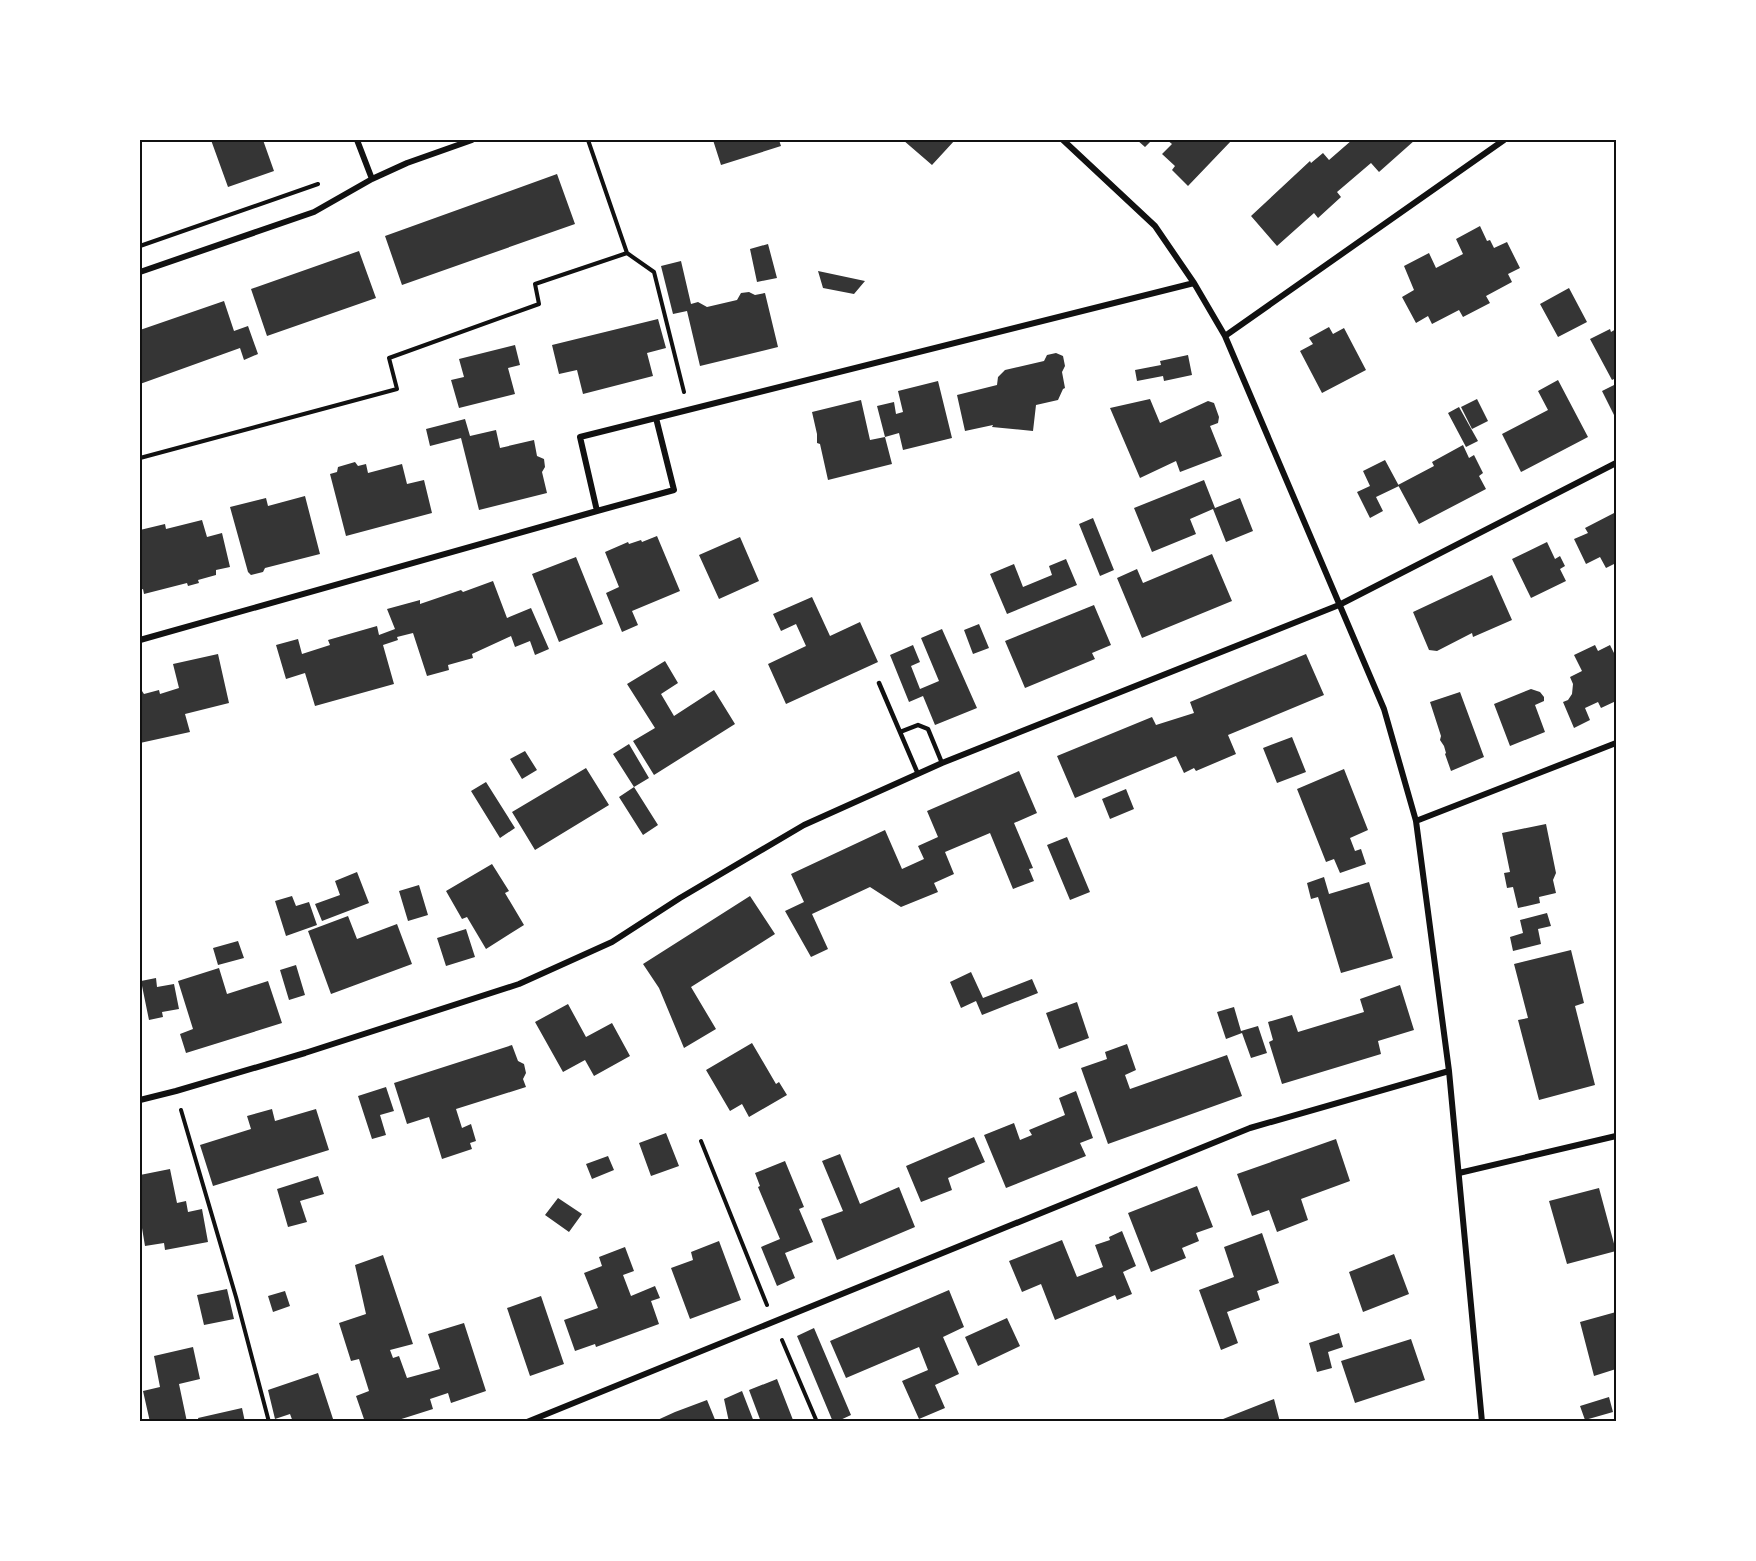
<svg xmlns="http://www.w3.org/2000/svg" width="1756" height="1561" viewBox="0 0 1756 1561" font-family="Commissioner,sans-serif">
<style>
.building{fill:#353535}
.lines{fill:none;stroke-linecap:round;stroke-linejoin:round}
.path{stroke:#111;stroke-width:4}
.service{stroke:#111;stroke-width:4.5}
.minor{stroke:#111;stroke-width:6}
.neatline{fill:none;stroke:#111;stroke-width:2}
</style>
<rect width="100%" height="100%" fill="#fff"/>
<path class="building" d="M211 140H263L274 171 228 187Z
M713 140H779L781 146 721 165Z
M903 140H955L932 165Z
M1137 140H1152L1145 147Z
M1167 140H1232L1188 186 1172 170 1175 166 1162 154 1172 144Z
M1352 140H1415L1379 172 1371 163 1337 192 1341 197 1318 218 1314 213 1277 246 1251 216 1310 161 1311 163 1323 153 1329 160Z
M557 174 575 224 402 285 385 236Z
M1480 226 1487 241 1490 240 1494 248 1507 242 1520 268 1508 274 1512 282 1486 296 1490 303 1463 317 1459 310 1432 324 1428 316 1416 323 1402 297 1414 290 1404 266 1429 253 1436 268 1463 254 1456 239Z
M768 244 777 278 757 282 750 249Z
M359 251 376 298 267 336 251 289Z
M681 261 691 304 698 302 707 307 737 300 741 293 749 292 755 295 765 293 778 347 700 366 687 311 673 314 661 266Z
M818 271 865 281 854 294 823 288Z
M1569 288 1587 322 1558 337 1540 304Z
M224 301 234 331 248 326 258 354 244 360 240 348 140 384V330Z
M658 319 666 348 647 353 653 376 583 394 577 370 559 374 552 345Z
M1329 327 1333 334 1344 328 1366 370 1322 393 1300 351 1313 344 1309 338Z
M1610 329 1611 332 1616 329V378L1612 380 1590 339Z
M515 345 520 365 508 368 515 394 459 408 451 380 464 377 459 359Z
M1056 353 1063 356 1065 366 1062 372 1065 388 1063 389 1058 400 1036 405 1033 431 992 427 993 425 965 431 957 395 997 385 998 377 1005 370 1044 361 1047 355Z
M1188 355 1192 375 1164 381 1163 376 1137 381 1135 370 1161 365 1160 361Z
M1558 380 1588 437 1521 472 1502 434 1548 410 1538 391Z
M938 381 952 438 903 450 899 433 885 437 877 406 894 402 896 414 903 412 898 391Z
M1616 384V419L1602 391Z
M1150 399 1160 423 1208 401 1214 403 1219 417 1218 423 1210 426 1222 456 1180 472 1176 461 1140 478 1110 408Z
M1477 399 1488 421 1472 429 1461 407Z
M861 400 870 440 885 437 892 464 828 480 820 444 817 443V434L812 412Z
M1459 407 1478 441 1466 447 1448 413Z
M465 419 470 436 496 430 500 448 534 440 537 456 544 459 545 467 542 472 547 493 479 510 461 438 430 446 426 429Z
M1463 445 1469 458 1474 455 1483 473 1479 476 1486 489 1419 524 1398 485 1434 466 1432 462Z
M1385 460 1399 486 1376 497 1383 511 1370 518 1357 492 1370 486 1363 471Z
M355 462 358 466 366 464 368 473 402 464 407 484 424 480 432 513 346 536 330 474 337 472 338 467Z
M1204 480 1215 508 1240 498 1253 531 1226 542 1213 509 1190 519 1196 534 1152 552 1134 508Z
M305 496 320 554 265 568 263 572 251 575 248 572 230 507 266 498 268 506Z
M1616 512V563L1606 568 1600 557 1586 564 1574 539 1588 533 1585 528Z
M1093 518 1114 570 1100 576 1079 524Z
M202 520 207 537 222 533 230 567 216 570V575L198 580 199 583 188 586 187 583 144 594 143 589 140 590V530L165 524 166 529Z
M657 536 680 591 632 611 638 625 622 632 606 593 619 587 605 552 628 542 629 544 641 540 642 542Z
M740 537 759 581 719 599 699 555Z
M1547 542 1555 559 1560 556 1565 566 1560 569 1566 581 1531 598 1512 559Z
M1212 554 1232 601 1142 638 1117 578 1137 569 1143 583Z
M576 557 603 624 559 642 532 574Z
M1066 559 1077 585 1007 614 990 574 1014 564 1023 587 1052 575 1049 566Z
M1492 575 1512 620 1473 637 1472 633 1437 651 1429 650 1413 612Z
M493 581 507 618 531 608 549 649 535 655 530 641 515 647 511 636 472 654 473 658 448 665 449 670 427 676 413 633 397 637 398 640 383 645 394 684 315 706 305 673 286 679 276 645 298 639 302 654 330 645 328 640 377 626 379 635 395 629 387 609 420 600V604L461 590 463 592Z
M812 597 830 636 860 622 878 662 786 704 768 664 806 646 796 624 781 631 773 614Z
M1094 605 1111 645 1092 653 1095 659 1025 688 1005 641Z
M979 624 989 648 973 654 964 630Z
M942 629 977 708 935 725 923 696 909 702 890 655 913 645 920 662 911 666 920 689 939 681 921 638Z
M1595 645 1598 651 1610 645 1616 657V701L1601 708 1598 702 1585 708 1590 720 1574 728 1563 702 1568 700 1572 694 1573 684 1570 677 1582 671 1574 655Z
M218 654 229 703 185 714 190 732 140 743V688L144 694 159 690 160 694 179 688 173 664Z
M1306 654 1324 695 1228 735 1236 754 1196 771 1194 768 1184 773 1176 756 1075 798 1057 756 1152 717 1156 725 1194 713 1190 702Z
M665 661 678 683 661 694 674 716 714 690 735 724 654 775 633 741 655 728 627 684Z
M1531 689 1540 692 1544 697V701L1535 705 1545 732 1510 746 1494 704Z
M1460 692 1484 757 1451 771 1445 754 1446 753 1444 746 1440 740 1441 736 1430 702Z
M1292 737 1306 772 1277 783 1263 748Z
M629 744 649 778 634 787 613 754Z
M525 751 537 770 522 779 510 759Z
M586 768 609 805 535 850 512 812Z
M1344 769 1368 830 1350 838 1355 851 1361 849 1366 864 1340 873 1334 859 1326 862 1297 789Z
M1019 771 1037 813 1014 823 1033 868 1029 869 1034 881 1013 889 990 833 945 852 954 874 934 883 938 892 901 907 870 887 812 914 828 949 811 957 785 911 804 902 791 874 885 830 902 869 924 859 918 846 938 837 927 811Z
M486 782 515 828 500 838 471 791Z
M634 787 658 825 643 835 619 797Z
M1126 789 1134 809 1110 819 1102 799Z
M1546 824 1556 873 1553 880 1556 893 1539 897 1540 903 1518 908 1513 887 1507 888 1504 873 1510 872 1502 833Z
M1067 837 1090 892 1070 900 1047 845Z
M492 864 509 891 505 893 524 925 486 949 467 917 462 919 446 891Z
M357 872 369 903 322 921 315 904 340 895 335 881Z
M1324 877 1329 894 1369 882 1393 958 1341 973 1318 897 1311 899 1307 883Z
M419 885 428 915 408 921 399 891Z
M292 896 296 906 309 902 317 925 286 936 275 901Z
M750 896 775 934 691 987 716 1029 684 1048 659 988 643 964Z
M1547 913 1551 926 1538 929 1541 944 1513 951 1510 937 1523 933 1520 920Z
M348 916 357 939 397 924 412 964 331 994 308 931Z
M466 929 475 957 446 966 437 938Z
M238 941 244 958 218 965 213 948Z
M1571 950 1584 1003 1575 1006 1595 1085 1539 1100 1518 1020 1528 1018 1514 964Z
M296 965 305 995 289 1000 280 970Z
M219 968 227 994 268 981 282 1023 186 1053 180 1034 193 1029 178 981Z
M971 972 983 998 1032 979 1038 993 982 1015 976 1001 961 1008 950 982Z
M156 978 157 987 174 984 179 1009 162 1012 163 1017 149 1020 141 981Z
M1400 985 1414 1030 1378 1041 1381 1054 1282 1084 1269 1042 1273 1040 1268 1022 1292 1015 1298 1032 1364 1012 1360 999Z
M1077 1002 1089 1038 1059 1049 1046 1013Z
M568 1004 586 1037 612 1023 630 1056 594 1076 585 1060 563 1072 535 1022Z
M1234 1007 1241 1031 1258 1026 1267 1053 1251 1058 1242 1033 1226 1039 1217 1012Z
M752 1043 776 1084 779 1082 787 1095 749 1117 742 1104 730 1111 706 1070Z
M1127 1044 1136 1070 1125 1075 1130 1089 1227 1055 1242 1096 1108 1144 1081 1068 1107 1059 1105 1052Z
M512 1045 518 1061 524 1064 526 1073 523 1079 526 1087 456 1109 462 1128 471 1124 476 1141 470 1143 472 1149 442 1159 429 1117 407 1124 394 1083Z
M386 1087 394 1111 380 1115 386 1135 372 1139 358 1096Z
M1076 1091 1093 1138 1080 1143 1086 1156 1006 1188 984 1135 1014 1123 1020 1140 1032 1135 1029 1130 1065 1115 1059 1098Z
M272 1109 275 1121 316 1109 329 1150 213 1186 200 1145 251 1129 247 1116Z
M666 1133 679 1166 651 1176 639 1143Z
M974 1137 985 1162 948 1178 952 1190 921 1202 906 1166Z
M1336 1139 1350 1181 1301 1199 1308 1220 1277 1232 1269 1210 1252 1216 1237 1174Z
M840 1154 860 1204 899 1187 915 1227 837 1260 821 1219 843 1211 822 1161Z
M608 1156 614 1170 592 1179 586 1164Z
M785 1161 804 1207 799 1209 813 1242 785 1253 795 1278 777 1286 761 1247 780 1239 758 1187 760 1186 755 1173Z
M170 1169 177 1203 186 1201 188 1212 202 1209 208 1242 165 1250 164 1243 145 1246 140 1216V1175Z
M318 1176 324 1194 300 1201 307 1222 288 1227 277 1189Z
M1197 1186 1213 1227 1196 1233 1199 1241 1182 1248 1186 1258 1151 1272 1128 1213Z
M1599 1188 1616 1251 1567 1264 1549 1201Z
M558 1198 582 1214 569 1232 545 1215Z
M1122 1231 1136 1266 1123 1272 1132 1294 1117 1300 1115 1295 1055 1320 1041 1284 1022 1292 1009 1261 1062 1240 1077 1277 1103 1267 1095 1245 1110 1240 1109 1237Z
M1262 1233 1279 1283 1257 1291 1260 1300 1227 1312 1238 1343 1221 1350 1199 1290 1234 1277 1224 1247Z
M719 1241 741 1300 690 1319 671 1268 693 1260 691 1252Z
M625 1247 634 1271 623 1275 631 1296 655 1286 660 1298 651 1301 659 1324 596 1347 595 1344 575 1351 564 1320 598 1308 584 1273 602 1266 599 1257Z
M1394 1254 1409 1294 1363 1312 1349 1272Z
M383 1255 413 1344 390 1350 393 1358 399 1356 407 1378 440 1369 428 1334 464 1323 486 1391 451 1403 448 1393 430 1399 433 1409 392 1422H365L356 1396 369 1391 359 1359 351 1361 339 1323 366 1314 355 1265Z
M227 1289 234 1319 204 1325 197 1295Z
M949 1290 964 1327 943 1337 959 1374 935 1385 945 1408 919 1419 902 1381 928 1370 919 1347 846 1378 830 1341Z
M285 1291 290 1306 273 1312 268 1296Z
M541 1296 564 1364 530 1376 507 1308Z
M1616 1312V1369L1594 1376 1580 1322Z
M1007 1318 1020 1346 978 1366 965 1337Z
M814 1328 851 1415 836 1422H833L797 1336Z
M1339 1333 1343 1347 1328 1352 1332 1368 1317 1372 1309 1343Z
M1411 1339 1425 1380 1355 1403 1341 1361Z
M193 1347 200 1379 179 1384 187 1422H150L143 1391 160 1387 154 1356Z
M318 1373 334 1422H293L290 1414 275 1419 268 1390Z
M777 1379 793 1420 761 1422 749 1390Z
M742 1391 754 1422H729L724 1399Z
M1609 1397 1613 1412 1585 1420 1580 1406Z
M1274 1399 1280 1422H1218V1421Z
M707 1400 716 1422H653L675 1412Z
M242 1408 245 1422H199L198 1418Z"/>
<g class="lines">
<path class="path" d="M588 140 627 253 654 272 684 392
M140 246 318 184
M140 458 397 389 389 358 539 304 535 284 627 253
M181 1110 236 1297 269 1422
M701 1141 767 1305
M782 1340 817 1422"/>
<path class="service" d="M879 683 918 774
M900 732 918 725 928 729 942 763"/>
<path class="minor" d="M357 140 372 179
M1063 140 1155 226 1194 283 1225 336 1384 709 1416 821 1449 1071 1482 1422
M140 272 314 212 372 179 407 163 472 140
M1225 336 1504 140
M597 511 674 490 656 418
M140 640 597 511 580 437 1194 283
M1416 821 1616 743
M140 1100 176 1091 305 1053 519 984 612 942 680 898 804 825 942 763 1339 605 1616 463
M1459 1173 1616 1136
M527 1422 1250 1128 1449 1071"/>
</g>
<rect width="1756" height="1561" fill="none" stroke="#ffffff" stroke-width="282"/>
<rect x="141" y="141" width="1474" height="1279" class="neatline"/>
</svg>
